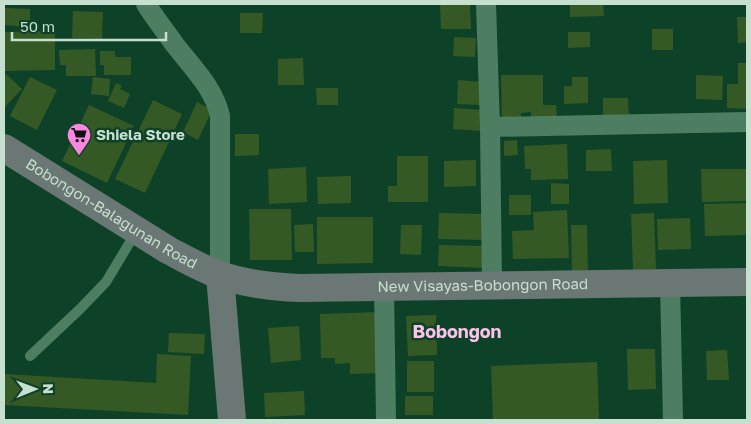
<svg xmlns="http://www.w3.org/2000/svg" width="751" height="424" viewBox="0 0 751 424" font-family="'Golos Text',sans-serif">
<style>
.building{fill:#355924}
.lines{fill:none;stroke-linecap:round;stroke-linejoin:round}
.lane{stroke:#4d7e61;stroke-width:10}
.street{stroke:#4d7e61;stroke-width:20}
.secondary{stroke:#6b7774;stroke-width:28}
.labels{text-anchor:middle;stroke-width:5;stroke-linejoin:round;paint-order:stroke}
.poi-label{font-size:15px;font-weight:bold;fill:#c6dfce;stroke:#0e4228;text-anchor:start}
.street-label{font-size:15px;fill:#c6dfce;stroke:#0e4228}
.quarter-label{font-size:18px;font-weight:bold;fill:#f9c3ea;stroke:#0e4228}
</style>
<rect width="100%" height="100%" fill="#0e4228"/>
<path class="building" d="M440 4H470L471 29H441Z
M570 4H603L604 16 570 17Z
M4 8 30 9V27L4 25Z
M73 11 103 12 102 39 72 38Z
M240 13H263L262 33H240Z
M737 17H747V42L738 43Z
M652 29H673V50H652Z
M55 31V70L4 71V32Z
M568 32H590V47L568 48Z
M454 37 476 38 475 57 453 56Z
M95 49 96 76H66V65H60L59 50Z
M100 51H115V57H131V75H104V65H100Z
M303 58 304 85H278V59Z
M738 63H747V109L727 108V84H738Z
M6 74 22 89 4 108V76Z
M501 75H543V105H556L557 118 531 119V112L521 113V122L502 123Z
M696 75 723 76 722 100 696 99Z
M30 77 57 90 37 130 10 116Z
M93 77 110 79 109 96 91 94Z
M572 77H588V103L564 104V86H572Z
M458 80 481 82 480 105 457 104Z
M116 83 122 86 120 89 130 94 124 108 108 101Z
M316 88H338V105H317Z
M603 98H628L629 121H603Z
M153 100 182 114 145 193 115 179Z
M197 102 212 110 198 140 183 132Z
M89 105 134 126 107 183 62 161Z
M454 108 483 110 482 131 453 129Z
M235 134H259V155L235 156Z
M517 140 518 155 504 156V141Z
M567 144 568 179 531 180V169H525L524 146Z
M611 149 612 171H586V150Z
M397 156H428V202H388V186H397Z
M476 160V186L444 187V161Z
M667 160 668 203 634 204 633 161Z
M306 167 307 202 269 204 268 169Z
M701 169H747V201L702 202Z
M351 176V203L318 204 317 177Z
M551 183 569 184V204H551Z
M509 195H531V215H509Z
M747 203V235L705 236 704 204Z
M249 209H291L292 260H250Z
M567 210 569 258 513 259 512 231 534 230 533 212Z
M439 213 485 214 484 240 438 239Z
M654 213 656 269 633 270 631 214Z
M317 217H373V263L317 264Z
M690 218 691 249 658 250 657 219Z
M313 224 314 252H295L294 225Z
M401 225H422L421 255 400 254Z
M571 225H587L588 272H572Z
M439 245 486 246V268L438 266Z
M379 312 380 373 350 374V363L335 364V358H321L320 314Z
M436 315 437 355 408 356 406 316Z
M299 326 301 360 271 363 268 328Z
M169 333 205 334 204 354 168 352Z
M627 349H655L656 389 628 390Z
M727 350 729 380H707L706 351Z
M157 354 191 356 188 415 4 405V374L156 383Z
M407 361H434V392H407Z
M597 362 599 420H493L491 366Z
M304 391 305 415 265 417 264 393Z
M405 396H433V415H405Z"/>
<g class="lines">
<path class="lane" d="M30 356 80 309 106 282 136 232"/>
<path class="street" d="M146 4C155 18 165 31 175 45 192 67 214 88 220 116V275
M486 4 490 127 492 285
M490 127 747 122
M670 283 673 420
M384 287 386 420"/>
<g class="secondary">
<path id="s1" d="M4 148 168 250C185 259 202 269 220 275 246 284 273 287 300 288L747 282"/>
<path d="M220 275 232 420"/>
</g>
</g>
<defs>
<symbol id="supermarket-pin" viewBox="-11 -11 22 30"><path d="M0 17L-7.5 6A9.5 9.5 0 1 1 7.5 6Z" fill="#fd86e1" stroke="#0e4228"/><path d="M-6-5.5h2.5l.6 2H6L4.5 2H-2.5L-4.4-4H-6ZM-1.5 3.2a1.3 1.3 0 1 0 .1 0ZM3 3.2a1.3 1.3 0 1 0 .1 0Z" fill="#111"/></symbol>
</defs>
<g fill-rule="evenodd">
<use href="#supermarket-pin" x="65" y="121" width="28" height="38"/>
</g>
<g class="labels">
<g class="poi-label">
<text x="96" y="140">Shiela Store</text>
</g>
<g class="street-label">
<text dy="5" stroke="none"><textPath href="#s1" startOffset="126">Bobongon-Balagunan Road</textPath></text>
<text dy="5" stroke="none"><textPath href="#s1" startOffset="515">New Visayas-Bobongon Road</textPath></text>
</g>
<g class="quarter-label">
<text x="457" y="338">Bobongon</text>
</g>
</g>
<rect width="751" height="424" fill="none" stroke="#c6dfce" stroke-width="10"/>
<g transform="translate(35 389) rotate(89)" stroke="#0e4228" stroke-width="4" paint-order="stroke">
<path d="M0-4L9 19L0 12L-9 19Z" fill="#c6dfce"/>
<text y="-8" font-size="14" font-weight="bold" text-anchor="middle" fill="#c6dfce">N</text>
</g>
<path d="M12 32v8h154v-8" fill="none" stroke="#c6dfce" stroke-width="2.5"/>
<text x="20" y="32" font-size="15" fill="#c6dfce" stroke="#0e4228" stroke-width="4" paint-order="stroke">50 m</text>
</svg>
